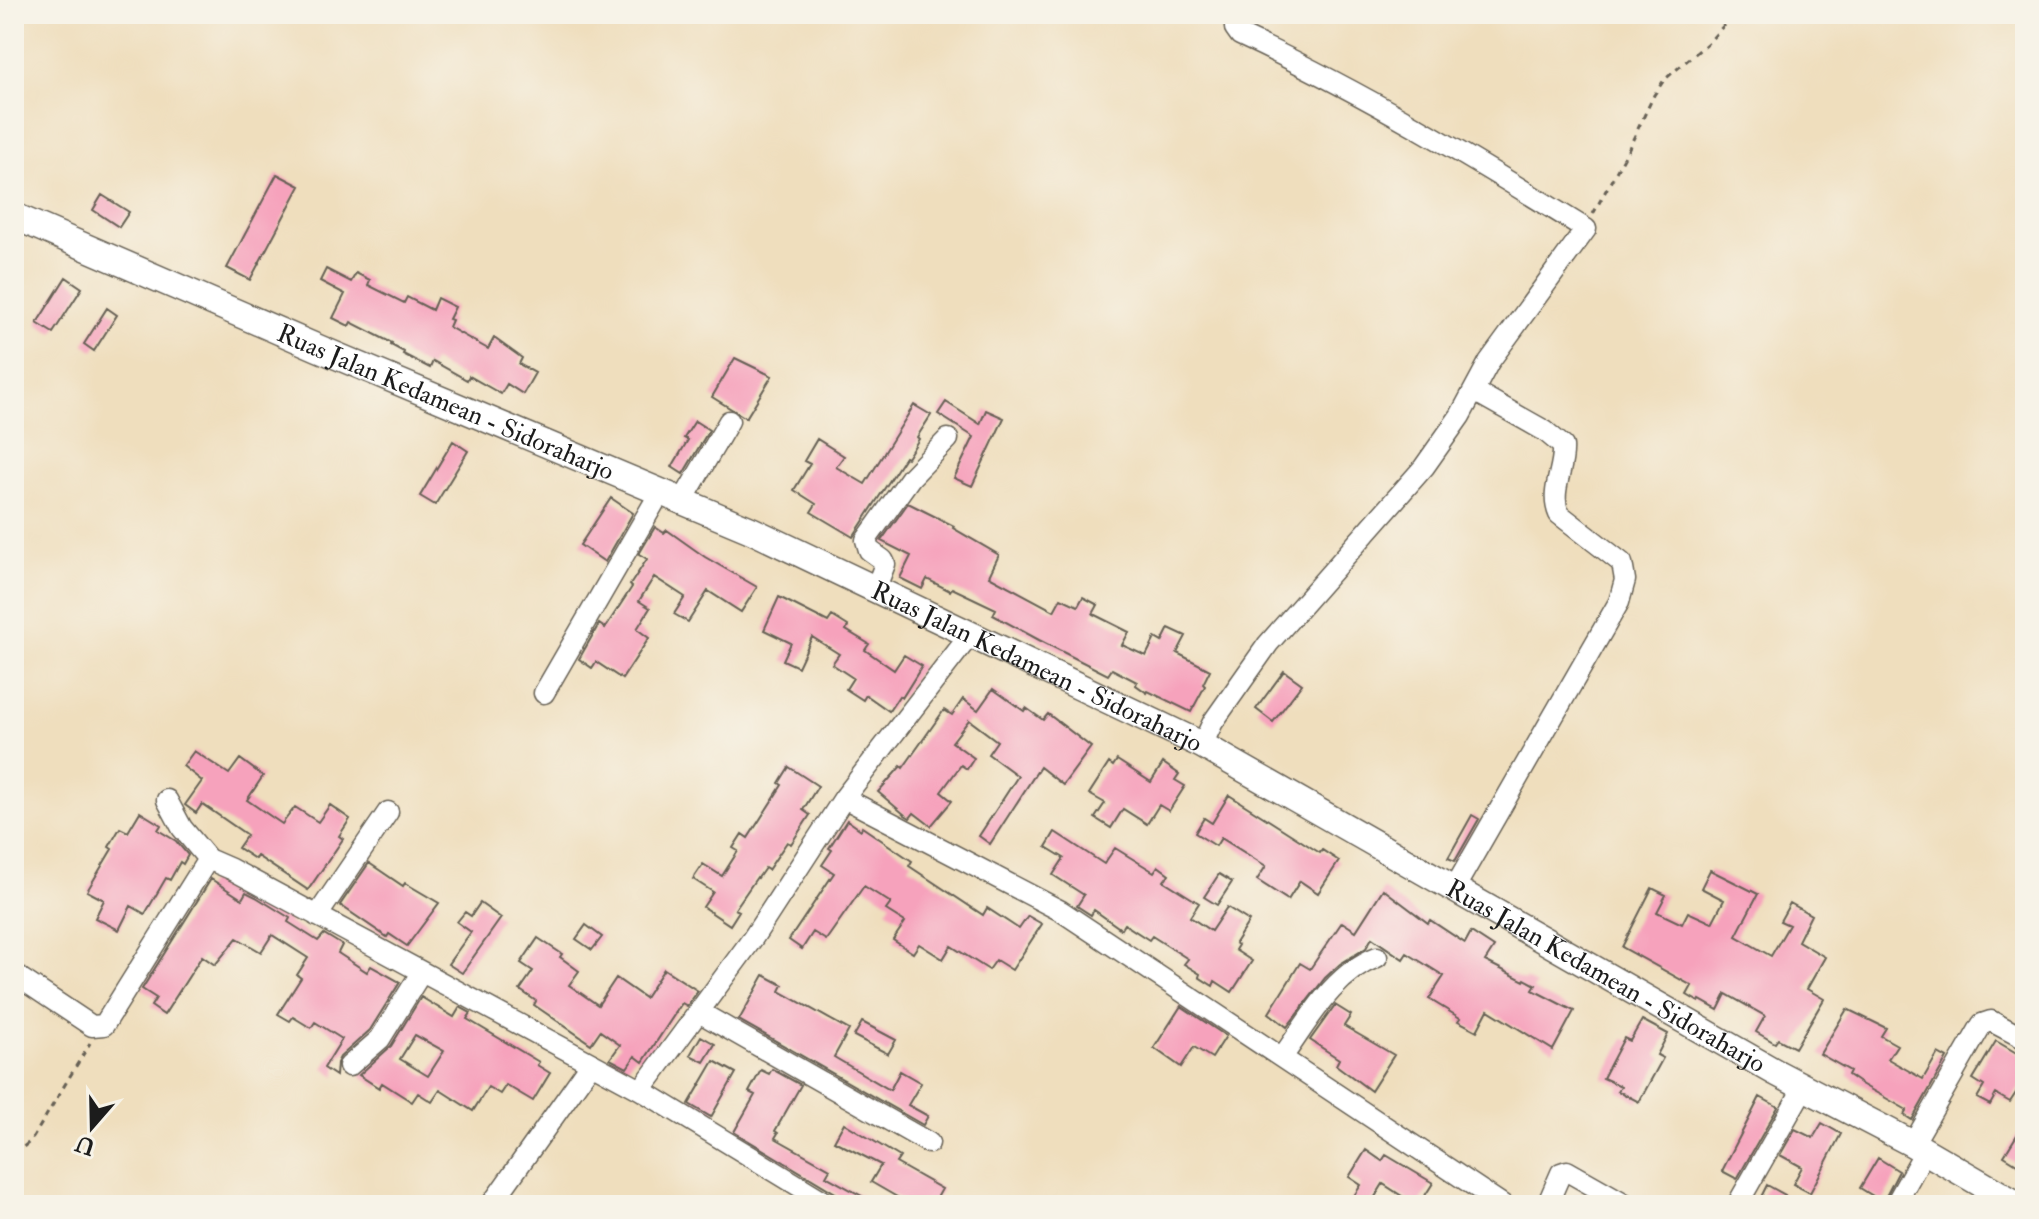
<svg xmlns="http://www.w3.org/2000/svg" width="2039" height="1219" viewBox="0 0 2039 1219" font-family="'IM FELL Double Pica',serif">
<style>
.building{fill:#f6a2bc;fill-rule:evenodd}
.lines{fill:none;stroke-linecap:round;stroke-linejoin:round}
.minor-casing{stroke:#666054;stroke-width:23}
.major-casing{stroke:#666054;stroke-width:29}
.path{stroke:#666054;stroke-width:3;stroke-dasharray:6 6;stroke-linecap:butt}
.minor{stroke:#fff;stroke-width:20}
.major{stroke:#fff;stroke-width:26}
.labels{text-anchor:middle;stroke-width:6;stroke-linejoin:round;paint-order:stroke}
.street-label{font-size:26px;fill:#1c1c1c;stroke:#f7f3e8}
</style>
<rect width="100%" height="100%" fill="#f7f3e8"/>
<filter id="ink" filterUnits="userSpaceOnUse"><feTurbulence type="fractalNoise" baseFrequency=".0125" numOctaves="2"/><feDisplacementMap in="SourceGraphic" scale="16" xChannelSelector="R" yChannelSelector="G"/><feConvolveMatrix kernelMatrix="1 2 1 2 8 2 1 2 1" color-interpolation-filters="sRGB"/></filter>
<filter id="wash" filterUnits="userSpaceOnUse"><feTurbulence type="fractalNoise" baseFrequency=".006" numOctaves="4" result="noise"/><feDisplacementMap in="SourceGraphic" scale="32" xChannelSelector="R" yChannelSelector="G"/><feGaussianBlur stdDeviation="1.8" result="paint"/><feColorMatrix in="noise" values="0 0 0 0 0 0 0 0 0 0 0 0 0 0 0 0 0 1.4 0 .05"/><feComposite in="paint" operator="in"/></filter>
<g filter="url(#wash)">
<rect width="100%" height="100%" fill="#efdebd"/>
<g id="blocks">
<path class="building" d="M277 174 300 186 250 280 227 268Z
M102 195 129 212 119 227 93 210Z
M326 269 351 282 356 273 370 280 368 285 404 303 407 297 432 310 437 298 455 307 449 319 452 320 449 327 488 349 494 338 522 358 519 364 535 373 523 394 507 384 501 394 469 376 467 380 433 361 430 368 403 354 404 352 391 345 392 343 351 322 349 326 333 318 345 294 320 281Z
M66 277 82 288 53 333 37 323Z
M107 308 117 315 94 351 84 344Z
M735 358 772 376 746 418 712 397Z
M946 402 980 424 986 410 1004 418 972 486 954 478 974 437 938 414Z
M914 405 931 415 917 437 919 439 907 458 905 457 853 537 811 512 816 504 794 490 810 464 804 461 817 439 844 456 836 467 865 484Z
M695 421 709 430 683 474 672 467 688 440 684 438Z
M453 441 468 451 435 505 420 496Z
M611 498 633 513 605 562 580 545Z
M908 503 954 526 953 528 999 555 989 576 1054 611 1061 598 1078 606 1083 597 1098 605 1093 614 1129 632 1122 645 1146 656 1155 638 1162 642 1169 628 1186 636 1177 653 1210 670 1203 684 1205 686 1191 712 1148 691 1147 693 1136 685 1137 682 1112 669 1108 675 1039 640 993 615 996 609 952 588 950 591 927 579 922 589 900 578 911 556 881 541Z
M655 527 664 533 667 530 705 557 757 587 741 612 708 591 688 622 674 614 685 597 654 577 639 601 650 608 637 629 649 638 622 679 596 662 592 668 579 659 599 624 605 628 632 587 630 585 647 559 639 554Z
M779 597 828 622 832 616 848 626 846 630 869 644 865 650 894 670 904 655 922 666 902 698 899 696 889 711 866 695 863 700 846 689 853 678 832 664 839 654 812 637 798 667 783 660 791 643 764 630Z
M1284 671 1302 684 1273 722 1256 709Z
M993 689 1024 711 1026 708 1043 720 1048 714 1091 747 1063 785 1040 767 990 844 979 836 1018 776 988 754 997 741 969 720 952 742 974 758 967 769 961 765 941 792 952 801 931 826 914 813 910 818 905 815 878 792 901 766 903 768 944 710 952 715 963 699 978 710Z
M194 751 229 774 240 759 263 776 247 800 282 824 295 807 318 822 330 805 350 819 339 836 343 839 308 890 257 856 255 859 238 848 247 835 202 804 196 813 185 805 202 781 183 766Z
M1117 760 1151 782 1163 763 1179 774 1175 780 1185 786 1169 811 1159 805 1147 824 1123 809 1111 828 1095 818 1105 803 1089 794 1109 763 1113 766Z
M789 767 818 786 803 810 810 815 791 844 787 842 768 870 765 868 758 878 757 877 735 909 739 911 730 925 703 907 713 892 693 879 703 864 722 876 738 851 733 848 742 834 748 838 782 785 779 783Z
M1229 795 1320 853 1322 850 1339 861 1318 893 1300 881 1288 900 1257 880 1266 866 1221 838 1216 846 1195 833 1204 818 1212 823Z
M140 812 161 825 158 830 176 841 188 855 183 864 180 862 170 880 166 878 145 914 131 906 119 930 95 918 104 900 87 891 112 849 109 847 120 828 128 832Z
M1472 815 1479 819 1455 861 1448 858Z
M847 820 861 830 862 827 912 861 909 866 983 915 987 908 1019 929 1028 916 1042 924 1012 970 996 960 989 970 951 946 943 959 919 944 913 953 893 940 905 922 886 910 891 903 864 886 826 940 813 932 802 949 789 940 834 873 822 865 832 850 829 848Z
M1055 832 1104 864 1115 848 1154 872 1158 866 1169 874 1164 881 1199 903 1190 917 1211 931 1227 907 1249 921 1235 943 1238 945 1235 950 1252 961 1232 992 1215 981 1213 986 1199 977 1200 974 1184 964 1188 959 1152 936 1149 940 1124 924 1121 929 1094 910 1091 915 1077 906 1084 895 1053 875 1064 858 1046 847Z
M369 863 403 886 405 883 439 903 407 946 389 934 387 937 340 905Z
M1710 870 1758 894 1736 936 1771 956 1789 925 1780 921 1790 903 1811 915 1798 941 1825 957 1807 989 1824 999 1795 1048 1778 1039 1775 1043 1756 1032 1765 1016 1726 994 1718 1010 1700 1000 1699 1002 1687 995 1692 986 1622 947 1652 888 1666 895 1657 912 1682 924 1688 912 1712 923 1724 900 1701 888Z
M1219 874 1232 882 1217 905 1204 897Z
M211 879 242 899 246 892 256 897 290 918 288 922 318 941 324 934 342 945 338 953 367 972 371 966 400 982 370 1030 340 1057 337 1063 336 1076 324 1068 342 1039 315 1022 311 1028 293 1017 290 1021 278 1014 301 978 297 975 308 958 272 935 261 952 237 938 215 965 202 956 164 1015 151 1006 156 998 142 989Z
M1383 889 1428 923 1430 920 1465 943 1471 932 1494 947 1485 961 1524 981 1525 979 1536 985 1533 990 1574 1011 1553 1050 1488 1010 1477 1031 1458 1021 1460 1018 1429 999 1444 976 1407 953 1403 959 1372 938 1366 948 1340 964 1325 978 1287 1027 1269 1013 1300 963 1310 969 1342 922 1356 931Z
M480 903 501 918 462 973 448 964 471 932 457 922 465 912 471 916Z
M586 925 602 937 592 950 576 939Z
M538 938 562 954 560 957 579 971 569 985 598 1005 616 978 645 998 664 969 698 991 687 1006 682 1003 643 1062 635 1056 627 1068 610 1059 620 1045 600 1031 591 1044 534 1005 536 1001 520 990 533 971 521 963Z
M764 975 783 985 780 991 849 1030 834 1057 890 1090 900 1071 921 1083 908 1105 928 1116 923 1125 739 1020Z
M421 997 454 1017 460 1007 471 1013 467 1019 539 1062 537 1065 550 1073 533 1101 506 1085 500 1094 488 1087 473 1111 440 1090 432 1102 418 1093 412 1102 382 1083 379 1088 359 1075 391 1046ZM415 1035 444 1051 428 1076 400 1059Z
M1335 1005 1351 1015 1344 1026 1394 1055 1371 1091 1336 1065 1339 1059 1310 1040Z
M1181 1006 1226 1036 1212 1058 1194 1047 1181 1067 1154 1048Z
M1847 1009 1886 1028 1881 1036 1897 1045 1888 1059 1923 1079 1938 1053 1947 1058 1912 1120 1904 1115 1907 1110 1861 1084 1848 1075 1850 1071 1820 1054Z
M1642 1020 1668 1034 1657 1055 1663 1058 1639 1102 1618 1091 1621 1086 1603 1078 1624 1038 1630 1041Z
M862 1022 896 1040 888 1054 854 1036Z
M701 1036 715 1044 704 1062 690 1055Z
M1996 1041 2025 1058V1079L2010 1102 1996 1094 1990 1105 1977 1098 1984 1086 1973 1079Z
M714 1061 736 1073 711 1117 689 1104Z
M772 1069 801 1085 775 1131 778 1133 775 1138 830 1169 826 1176 878 1205H843L837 1194 734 1132 755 1095 749 1092 761 1070 769 1074Z
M1760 1097 1778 1107 1737 1179 1722 1171Z
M2025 1122V1169L2004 1156Z
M844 1123 900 1157 896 1163 942 1189 933 1205H911L871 1182 881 1165 834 1141Z
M1822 1123 1841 1134 1810 1193 1793 1184 1802 1167 1780 1155 1795 1129 1813 1138Z
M1366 1150 1382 1161 1386 1155 1433 1183 1419 1205H1404L1408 1200 1383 1184 1370 1205H1348L1361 1185 1349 1177Z
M1878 1158 1899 1171 1883 1202 1860 1188Z
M1767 1185 1785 1195 1780 1205H1757Z"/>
</g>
</g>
<g filter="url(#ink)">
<use href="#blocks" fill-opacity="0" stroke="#666054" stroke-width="2"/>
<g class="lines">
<defs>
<path id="minor" d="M683 500 729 421
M875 590 885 564 883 560 869 550 866 540 911 477 948 439
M544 693 661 491
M1202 745 1213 722 1268 644 1424 467 1460 416 1489 362 1586 229C1473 159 1361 91 1240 35L1235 28 1237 14
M844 798 1061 911 1503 1205
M167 800 182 828 208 859
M1454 889 1619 602 1625 580 1622 563 1559 514C1549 491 1565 469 1563 446L1545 431 1474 391
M317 916 388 812
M14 974 92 1026 104 1025 208 859 231 869 641 1090 830 1205
M699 1012 929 1143
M1283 1056C1309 1020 1333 974 1377 957
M349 1066 380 1039 421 973
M641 1090 753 938 844 798 970 635
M1913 1144 1982 1024 1991 1021 2025 1039
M491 1205 591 1064
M1547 1205 1561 1173 1567 1171 1627 1205
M1737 1205 1804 1087
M1895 1205 1925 1151"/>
<g id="major">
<path id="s1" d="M14 216 318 348 751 530 1202 745 1775 1072 1913 1144 2018 1205"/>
</g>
</defs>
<use href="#minor" class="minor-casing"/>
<use href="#major" class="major-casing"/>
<path class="path" d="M1593 214 1627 152 1654 95 1664 80 1709 42 1734 14
M14 1154 31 1141 90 1043"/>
<use href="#minor" class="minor"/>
<use href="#major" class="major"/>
</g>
</g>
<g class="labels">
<g class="street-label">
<text dy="9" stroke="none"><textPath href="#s1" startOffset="470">Ruas Jalan Kedamean - Sidoraharjo</textPath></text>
<text dy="9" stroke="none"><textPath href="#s1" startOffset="1118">Ruas Jalan Kedamean - Sidoraharjo</textPath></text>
<text dy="9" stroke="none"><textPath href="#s1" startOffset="1766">Ruas Jalan Kedamean - Sidoraharjo</textPath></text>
</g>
</g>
<rect width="2039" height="1219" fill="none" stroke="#f7f3e8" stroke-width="48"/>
<g transform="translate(92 1127) rotate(200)" stroke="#f7f3e8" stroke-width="6" paint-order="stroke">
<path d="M0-6L14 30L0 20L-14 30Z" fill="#1c1c1c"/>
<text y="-12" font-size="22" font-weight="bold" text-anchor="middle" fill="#1c1c1c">U</text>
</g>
</svg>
